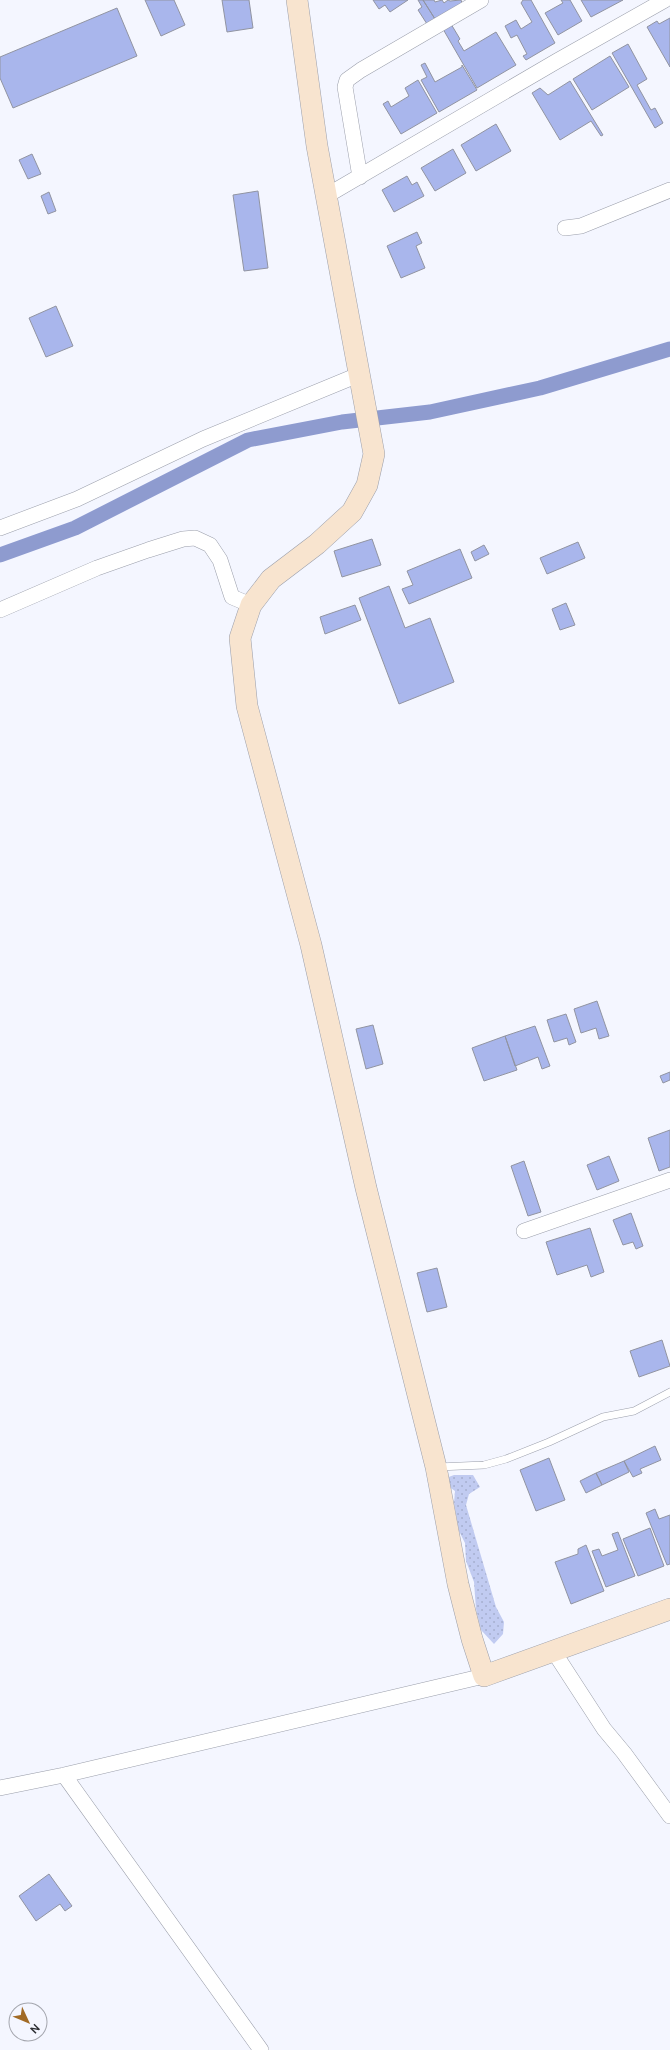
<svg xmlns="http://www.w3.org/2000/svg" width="670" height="2050" viewBox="0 0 670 2050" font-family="'DM Sans',sans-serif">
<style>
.grass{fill:url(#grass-dots)}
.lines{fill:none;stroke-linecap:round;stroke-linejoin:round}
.canal{stroke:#8e9bcf;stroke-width:15}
.building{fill:#a9b6ec;stroke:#9194a1}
.lane-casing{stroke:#9b9fab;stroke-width:8}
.street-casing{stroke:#9b9fab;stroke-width:16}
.secondary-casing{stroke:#9b9fab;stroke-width:22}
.lane{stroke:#fff;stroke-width:7}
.street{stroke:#fff;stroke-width:15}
.secondary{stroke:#f8e4cf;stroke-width:21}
</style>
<defs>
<pattern id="grass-dots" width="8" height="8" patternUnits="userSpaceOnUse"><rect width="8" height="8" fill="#c1cbf1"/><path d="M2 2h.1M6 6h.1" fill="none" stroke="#a6afcf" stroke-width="1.8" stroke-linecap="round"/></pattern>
</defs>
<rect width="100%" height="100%" fill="#f4f6ff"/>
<path class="grass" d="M454 1475H473L480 1487 469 1494 466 1505 496 1607 504 1622 503 1634 494 1644 481 1630 476 1609 474 1582 466 1561 465 1543 459 1531 454 1503 455 1491 448 1486 446 1478Z"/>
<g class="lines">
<path class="canal" d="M0 555 75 528 248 440 342 422 430 412 540 388 670 349"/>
</g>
<path class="building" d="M145 0H174L185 25 161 36Z
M222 0H249L253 28 227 32Z
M373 0H408L390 12 385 5 379 9Z
M418 0H423L435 19 427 24 418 10 422 7Z
M423 0H434L435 2 442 0 444 3 448 0 450 1 461 0 462 3 435 19Z
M523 0H531L555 43 526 60 523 56 527 54 517 35 511 38 505 26 516 20 521 29 532 22 521 3Z
M561 0H570L582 21 558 35 545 13 563 3Z
M581 0H623L591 17Z
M117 8 137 56 13 108 0 78V57Z
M670 18V67L647 27 657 21 659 24Z
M451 24 460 39 458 41 464 51 496 32 516 65 477 88 443 29Z
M628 44 647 79 637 85 651 110 655 108 663 123 655 128 612 53Z
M610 56 629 87 592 110 573 79Z
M425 63 435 82 462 67V65L477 90 439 112 421 80 427 77 421 65Z
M418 80 437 113 401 134 383 104 388 101 391 107 409 96 405 88Z
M570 81 603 135 601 136 591 121 560 140 532 93 540 88 548 95Z
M496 124 511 151 476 171 461 145Z
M453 149 466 173 435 191 421 168Z
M32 154 41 174 28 179 19 160Z
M407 176 412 185 417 182 424 196 394 212 382 190Z
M258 191 268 268 244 271 233 195Z
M49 192 56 211 48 214 41 196Z
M417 232 422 243 416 246 425 268 401 278 387 246Z
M56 306 73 346 46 357 29 318Z
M372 539 381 565 342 577 334 551Z
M578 542 585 558 547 574 540 558Z
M484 545 489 554 475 561 471 552Z
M460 549 472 578 409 604 402 589 413 585 407 571Z
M389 586 405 628 430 618 454 682 399 704 359 598Z
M566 603 575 625 560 630 552 609Z
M355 605 361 620 325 634 320 617Z
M597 1001 609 1036 599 1039 596 1028 581 1033 574 1009Z
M566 1014 576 1042 569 1045 567 1038 554 1042 547 1020Z
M373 1025 383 1064 366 1069 356 1029Z
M535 1026 550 1066 542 1069 538 1057 515 1066 505 1036Z
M505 1036 517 1070 484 1081 472 1048Z
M670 1072V1080L663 1083 660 1076Z
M670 1130V1167L659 1171 648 1138Z
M609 1156 619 1181 597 1190 587 1165Z
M524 1161 541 1212 528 1216 511 1166Z
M631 1213 643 1246 636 1249 633 1242 623 1245 613 1220Z
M590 1228 604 1272 591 1277 587 1265 557 1275 546 1242Z
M437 1268 447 1307 427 1312 417 1273Z
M662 1340 670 1366 639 1377 630 1351Z
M655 1446 661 1460 640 1469 642 1473 633 1477 624 1461Z
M549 1458 565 1500 536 1511 520 1470Z
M624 1461 629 1472 602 1485 596 1473Z
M596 1473 602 1485 586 1493 580 1481Z
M655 1509 659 1519 670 1515V1564L667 1565 646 1513Z
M650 1528 664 1566 638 1576 623 1539Z
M618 1532 635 1576 606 1587 592 1551 599 1549 602 1556 618 1550 612 1534Z
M586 1545 604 1591 571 1604 555 1562 578 1554V1549Z
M49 1874 72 1906 65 1911 60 1904 36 1921 19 1896Z"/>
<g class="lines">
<defs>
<path id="lane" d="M438 1467 484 1465 506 1459 549 1442 603 1417 634 1411 670 1392"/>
<path id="street" d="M360 177 345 87 347 80 361 70 481 0
M326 196 557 61 665 0
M565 228 581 226 670 190
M0 528 77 499 203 439 358 375
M0 610 97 568 148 550 183 539 195 538 210 545 220 560 232 597 251 605
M524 1231 670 1180
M554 1652 604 1729 624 1753 670 1816
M64 1775 261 2050
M0 1788 64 1775 484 1676"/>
<path id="secondary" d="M297 0 317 146 374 454 367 485 352 512 317 544 271 579 251 605 240 638 247 706 311 945 366 1188 436 1467 458 1584 472 1639 484 1676 670 1609"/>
</defs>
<use href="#lane" class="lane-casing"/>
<use href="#street" class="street-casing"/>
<use href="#secondary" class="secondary-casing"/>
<use href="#lane" class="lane"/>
<use href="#street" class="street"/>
<use href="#secondary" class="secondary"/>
</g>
<g transform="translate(28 2022) rotate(134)"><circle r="19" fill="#f4f6ff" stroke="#a4a6ae"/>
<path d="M0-3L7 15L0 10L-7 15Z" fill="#a16a25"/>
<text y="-6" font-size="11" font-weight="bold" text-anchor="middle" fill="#2d2f34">N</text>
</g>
</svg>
